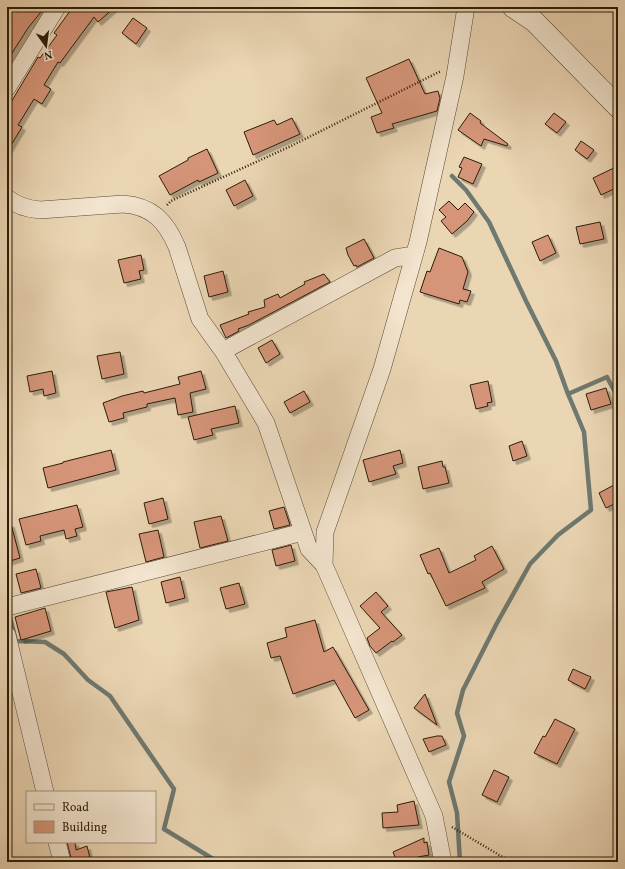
<svg xmlns="http://www.w3.org/2000/svg" width="625" height="869" viewBox="0 0 625 869" font-family="Vollkorn,serif">
<style>
.lines{fill:none;stroke-linecap:round;stroke-linejoin:round}
.stream{stroke:#6e7970;stroke-width:4.5}
.building{fill:#d69579;stroke:#2b1d07;filter:url(#shadow)}
.minor-casing{stroke:#5b4b32;stroke-width:18}
.tertiary-casing{stroke:#5b4b32;stroke-width:22}
.path{stroke:#2b1d07;stroke-width:2.5;stroke-dasharray:1 2;stroke-linecap:butt}
.minor{stroke:#f2e4ce;stroke-width:17}
.tertiary{stroke:#f2e4ce;stroke-width:21}
</style>
<defs>
<filter id="shadow"><feDropShadow dx="3.5" dy="3.5" stdDeviation="0" flood-color="#0004"/></filter>
</defs>
<rect width="100%" height="100%" fill="#ebd6b4"/>
<filter id="stains"><feTurbulence type="fractalNoise" baseFrequency=".005" numOctaves="4"/><feColorMatrix values="0 0 0 0 .2 0 0 0 0 .09 0 0 0 0 .02 0 0 0 .5 -.17"/></filter>
<radialGradient id="worn" r=".72"><stop offset=".6" stop-color="#630" stop-opacity="0"/><stop offset="1" stop-color="#630" stop-opacity=".3"/></radialGradient>
<g class="lines">
<path class="stream" d="M452 176 466 190 489 222 526 301 556 361 568 394 584 432 591 510 558 535 530 564 497 623 463 690 457 713 464 736 449 782 457 813 460 862
M568 394 607 377 618 398
M8 609 16 641 45 642 64 654 88 680 110 696 174 789 164 829 218 862"/>
</g>
<path class="building" d="M14 7H45L28 28 7 61V26L12 18 9 16Z
M73 7H115L98 22 94 17 60 63 58 62 44 85 51 89 42 104 34 99 18 125 22 127 7 152V109L38 57 40 58 57 35 54 33Z
M133 18 147 28 136 44 122 33Z
M409 59 425 94 438 91 440 98 437 111 392 124 394 128 377 133 371 117 382 113 366 78Z
M470 113 481 121 480 123 508 144 507 146 484 139 481 146 458 130Z
M554 113 566 122 557 133 545 124Z
M292 118 300 134 253 155 244 132 274 120 277 125Z
M581 141 594 150 587 159 575 150Z
M207 149 218 173 199 182 198 180 170 195 159 176 188 160V158Z
M464 157 482 164 473 184 458 177 462 168 459 167Z
M618 166V187L601 195 593 178Z
M245 180 253 196 234 206 226 190Z
M449 201 458 210 465 203 474 212 467 221 452 234 441 221 446 217 439 210Z
M600 222 604 239 580 244 576 227Z
M548 235 556 253 540 261 532 242Z
M364 239 374 258 357 267 356 265 354 266 348 255 346 248Z
M439 248 462 257 468 272 463 289 471 291 467 302 460 300 459 304 420 292 427 271 430 272Z
M141 255 144 270 139 271 141 279 124 283 118 260Z
M223 271 228 292 209 297 204 276Z
M324 274 330 282 249 325 238 329 239 331 226 338 225 336 220 325 249 314 248 312 265 307 264 300 278 294 280 298 305 284 304 282Z
M272 340 280 354 266 363 258 348Z
M120 352 124 374 102 379 97 356Z
M52 371 56 393 44 396 43 389 30 392 27 376Z
M201 371 206 389 190 393 193 412 178 415 175 398 147 404V407L123 413 124 418 109 422 103 403 122 396 143 391 144 393 180 384 178 377Z
M488 381 492 402 487 403 488 406 476 409 470 385Z
M606 388 611 404 591 410 586 394Z
M304 391 310 402 290 413 284 402Z
M235 406 239 423 211 429 213 435 194 440 188 417Z
M522 441 527 456 513 461 509 446Z
M111 450 116 470 48 488 43 468 63 463V462Z
M400 450 403 463 393 466 396 474 369 482 363 460Z
M442 461 443 467H445L449 483 423 489 418 467Z
M614 485 618 493V502L606 508 599 493Z
M163 498 168 519 149 524 144 503Z
M77 505 83 527 75 529 77 536 66 539 64 530 40 536 41 541 26 545 19 519Z
M284 507 290 525 274 529 269 511Z
M221 516 228 541 200 548 194 522Z
M7 524H11L20 558 7 562Z
M158 530 164 557 146 562 139 534Z
M291 545 295 561 276 566 272 550Z
M492 546 504 569 482 582 485 588 446 606 430 573 428 574 420 555 439 548 449 573 476 560 474 556Z
M36 569 41 588 21 593 16 574Z
M180 577 185 598 166 603 161 582Z
M239 583 245 604 226 609 220 588Z
M132 587 139 620 115 628 106 592Z
M376 592 388 606 381 612 402 635 393 642 392 641 376 653 370 646 367 638 380 628 360 606Z
M45 608 51 631 21 640 15 617Z
M315 620 324 652 333 647 369 710 355 718 334 680 293 694 280 656 271 658 267 643 287 637 285 628Z
M573 669 591 677 585 689 568 680Z
M425 694 437 725 414 708Z
M555 719 575 729 557 764 534 753 543 736 545 737Z
M437 736H442L446 745 429 752 423 739Z
M494 770 509 777 497 802 482 795Z
M414 801 419 825 383 828 382 813 398 812 397 805Z
M424 838V843L427 842 429 855 418 857 405 862H397L393 852Z
M67 842H75L76 850 87 846 91 862H72Z"/>
<g class="lines">
<defs>
<path id="minor" d="M7 88 57 7
M7 198C17 206 27 209 40 210L123 204C152 206 166 221 177 247L200 319 223 351 266 423 309 549 324 565
M223 351 395 258 414 255
M7 607 303 532
M7 635 45 792
M57 842 62 862
M443 862 434 816 324 565 325 532 382 369 418 242 455 76 466 7"/>
<path id="tertiary" d="M513 7 534 21 618 107"/>
</defs>
<use href="#minor" class="minor-casing"/>
<use href="#tertiary" class="tertiary-casing"/>
<path class="path" d="M167 205 171 201 291 146 441 71
M452 827 511 862"/>
<use href="#minor" class="minor"/>
<use href="#tertiary" class="tertiary"/>
</g>
<rect width="625" height="869" fill="none" stroke="#ebd6b4" stroke-width="24"/>
<rect x="8" y="8" width="609" height="853" fill="none" stroke="#2b1d07" stroke-width="2"/>
<rect x="12" y="12" width="601" height="845" fill="none" stroke="#2b1d07"/>
<rect x="26" y="791" width="130" height="52" fill="#f2e4ce" stroke="#a2947e"/>
<rect x="34" y="804" width="20" height="6" fill="#f2e4ce" stroke="#a2947e"/>
<text x="62" y="811" font-size="12" fill="#2b1d07">Road</text>
<rect x="34" y="821" width="20" height="12" fill="#d69579" stroke="#a2947e"/>
<text x="62" y="831" font-size="12" fill="#2b1d07">Building</text>
<g transform="translate(46 46) rotate(166)" stroke="#f2e4ce" stroke-width="3" paint-order="stroke">
<path d="M0-3L7 15L0 10L-7 15Z" fill="#2b1d07"/>
<text y="-6" font-size="11" font-weight="bold" text-anchor="middle" fill="#2b1d07">N</text>
</g>
<rect width="100%" height="100%" filter="url(#stains)"/>
<rect width="100%" height="100%" fill="url(#worn)"/>
</svg>
